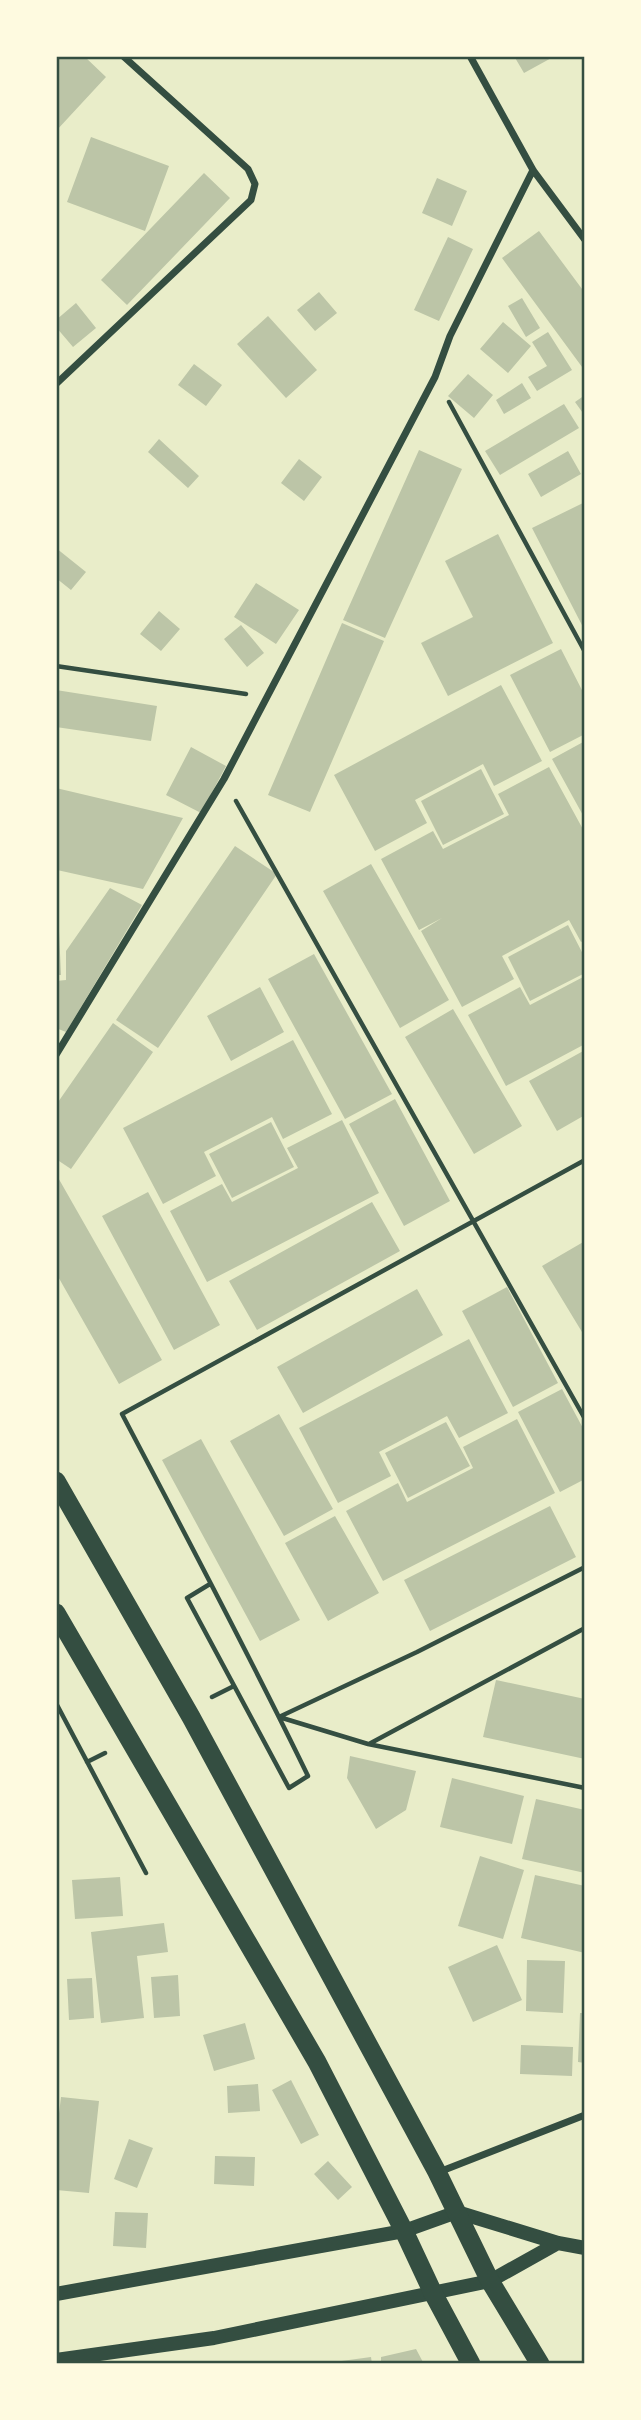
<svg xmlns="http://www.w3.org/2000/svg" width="641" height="2420" viewBox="0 0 641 2420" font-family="Merriweather,serif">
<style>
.building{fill:#bcc5a7}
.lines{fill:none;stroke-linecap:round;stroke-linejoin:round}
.path{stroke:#344e41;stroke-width:4.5}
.minor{stroke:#344e41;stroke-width:7}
.secondary{stroke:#344e41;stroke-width:14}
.trunk{stroke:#344e41;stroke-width:19}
.neatline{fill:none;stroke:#344e41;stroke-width:2.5}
</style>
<rect width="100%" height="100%" fill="#e9edc9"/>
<path class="building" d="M56 56H84L106 77 56 131Z
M514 56H555L524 73Z
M91 137 169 166 145 231 67 202Z
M204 173 230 198 127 305 101 280Z
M437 178 467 191 452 226 422 213Z
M539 231 585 293V371L502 258Z
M448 237 473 249 439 321 414 310Z
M319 292 337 313 315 331 297 310Z
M522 298 540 328 526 337 508 306Z
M76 303 96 328 73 347 56 327V320Z
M268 316 317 370 286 398 237 344Z
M503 322 531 346 508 373 480 349Z
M548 332 572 370 537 391 528 377 547 366 532 342Z
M194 364 222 385 206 406 178 385Z
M468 374 493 395 474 418 448 396Z
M522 383 531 398 504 414 496 400Z
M585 395V416L575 402Z
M564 404 579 428 500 475 485 451Z
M159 439 199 476 188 488 148 452Z
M419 450 462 469 385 638 343 620Z
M568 451 581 474 541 497 528 474Z
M299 459 322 477 304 501 281 483Z
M583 503 585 506V631L532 528Z
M498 534 553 643 448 696 421 643 473 617 445 561Z
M56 548 86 572 71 590 56 578Z
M256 583 299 610 276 644 234 617Z
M159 611 180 629 161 651 140 634Z
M342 623 384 641 310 812 268 795Z
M241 625 264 653 247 667 224 639Z
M561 649 585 696V734L550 752 510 675Z
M501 685 542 761 494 786 483 764 415 800 427 823 375 851 334 775Z
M56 690 157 706 151 741 56 727Z
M585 741V819L552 759Z
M191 747 226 766 201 813 166 795Z
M549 767 585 833V940L581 942 569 920 502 956 514 979 462 1007 421 931 442 918 419 930 381 859 433 831 443 849 509 815 498 794Z
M481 769 504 814 443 845 421 801Z
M56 788 183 818 143 889 57 870Z
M235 846 277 874 158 1048 116 1020Z
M371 864 449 1000 400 1028 323 891Z
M110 888 142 905 66 1032 56 1028V981L66 980V951Z
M56 909H58L61 975H56Z
M568 925 585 958V973L530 1001 508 957Z
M314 954 392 1094 345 1119 268 979Z
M585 976V1044L506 1086 468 1015 520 987 530 1005Z
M260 987 284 1032 231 1061 207 1016Z
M453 1009 522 1126 474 1154 405 1037Z
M113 1023 153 1052 71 1169 56 1159V1105Z
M293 1040 332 1114 283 1139 272 1117 204 1152 216 1176 163 1204 123 1128Z
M585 1050V1115L557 1131 529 1081Z
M395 1099 450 1201 404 1226 349 1124Z
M342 1120 379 1193 207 1282 170 1211 222 1184 232 1202 298 1168 287 1148Z
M271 1122 294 1167 232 1198 209 1154Z
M56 1174 162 1360 119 1384 56 1273Z
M148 1192 220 1325 174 1350 102 1216Z
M372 1202 400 1251 257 1330 229 1281Z
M585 1241V1337L542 1266Z
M507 1287 558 1383 513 1407 462 1311Z
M417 1289 443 1335 303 1413 277 1367Z
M469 1339 508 1413 459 1438 447 1416 379 1452 391 1476 338 1503 299 1428Z
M562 1389 585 1432V1479L560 1492 518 1412Z
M279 1414 333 1509 284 1536 230 1441Z
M517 1419 555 1493 383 1581 346 1511 398 1483 407 1502 473 1468 463 1447Z
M446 1422 470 1466 408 1498 385 1453Z
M201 1439 300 1620 260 1641 162 1460Z
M550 1506 576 1557 430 1631 404 1580Z
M335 1516 379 1593 328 1621 285 1543Z
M496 1680 585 1699V1759L483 1737Z
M350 1756 416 1771 406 1810 376 1829 347 1778Z
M452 1778 524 1796 512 1844 440 1827Z
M536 1799 585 1810V1873L522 1859Z
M480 1856 524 1870 503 1939 458 1926Z
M535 1875 585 1886V1953L521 1938Z
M120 1877 123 1916 75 1919 72 1880Z
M164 1923 168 1952 137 1956 144 2018 101 2023 91 1932Z
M497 1945 522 2000 473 2022 448 1967Z
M527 1960 565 1961 563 2013 526 2011Z
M178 1975 180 2016 154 2018 151 1977Z
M92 1978 94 2018 69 2020 67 1979Z
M580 2013H585V2063L578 2062Z
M245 2023 255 2059 214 2071 203 2035Z
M521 2045 573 2047 572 2076 520 2074Z
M291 2080 319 2135 301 2144 272 2090Z
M258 2084 260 2111 228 2113 227 2086Z
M61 2097 99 2101 89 2193 56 2190V2138Z
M129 2139 153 2148 137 2188 114 2179Z
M215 2156 255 2157 254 2186 214 2184Z
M328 2161 352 2187 338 2200 314 2174Z
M115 2212 148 2213 146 2248 113 2246Z
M416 2349 424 2364H381V2357Z
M371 2357 372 2364H334V2362Z"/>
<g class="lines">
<path class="path" d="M449 402 585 652
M56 666 246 694
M236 801 585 1419
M210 1584 187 1598 289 1788 308 1776C249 1654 185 1534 122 1414L585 1160
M212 1697 234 1686
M56 1703 146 1873
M279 1717 417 1652 585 1567
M279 1717 368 1744 585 1788
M369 1744 585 1628
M87 1762 105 1753"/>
<path class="minor" d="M470 56 533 170 585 240
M56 384 251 200 255 184 248 169 123 56
M56 1055 224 779 435 377 450 336 533 170
M439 2172 585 2115"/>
<path class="secondary" d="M56 2294 404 2231 457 2212 558 2243 585 2248
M56 2360 214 2338 490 2281 558 2243"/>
<path class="trunk" d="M56 1481 191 1717 437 2172 490 2281 540 2364
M56 1613 317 2062 404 2231 433 2293 471 2364"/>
</g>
<rect width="641" height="2420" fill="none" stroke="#fefae0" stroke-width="116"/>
<rect x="58" y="58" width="525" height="2304" class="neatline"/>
</svg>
